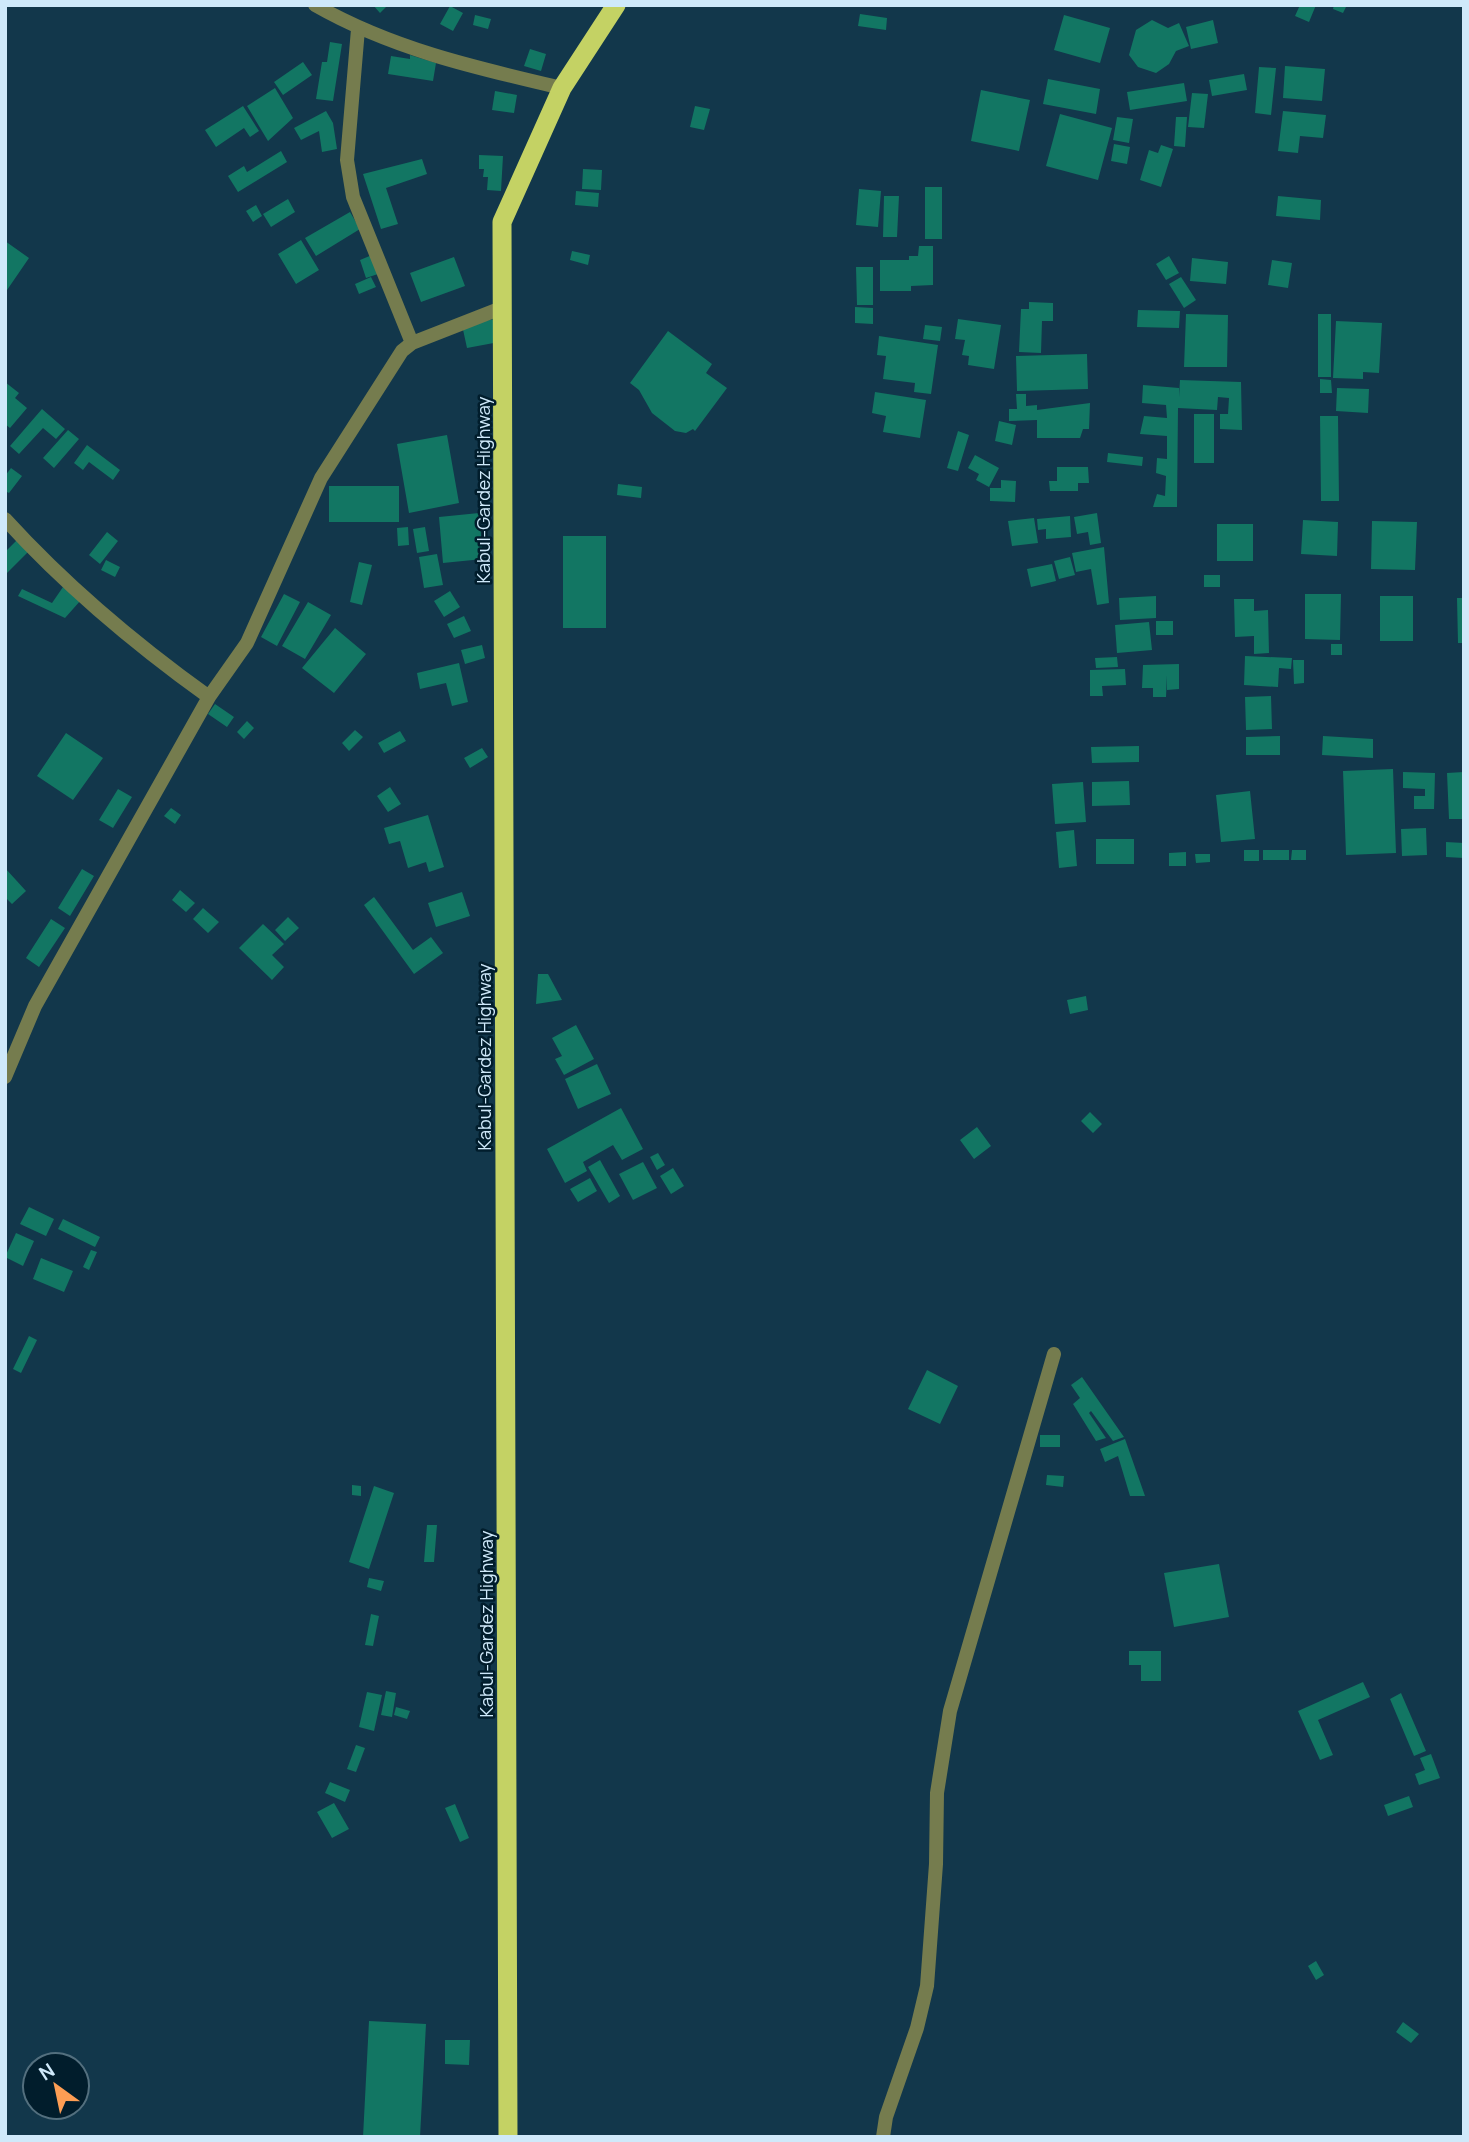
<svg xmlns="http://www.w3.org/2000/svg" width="1469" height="2142" viewBox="0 0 1469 2142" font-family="Manrope,sans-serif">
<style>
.building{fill:#127663}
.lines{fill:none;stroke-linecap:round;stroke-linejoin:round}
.minor{stroke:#757c4e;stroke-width:14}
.trunk{stroke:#c4d264;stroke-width:19}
.labels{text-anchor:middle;stroke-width:5;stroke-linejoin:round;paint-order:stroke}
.street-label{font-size:18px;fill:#cfe9fa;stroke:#011d2c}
</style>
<rect width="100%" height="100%" fill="#12374b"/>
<path class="building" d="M373 5H388L380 13Z
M1300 5H1316L1309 22 1295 16Z
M1334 5H1347L1343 13 1333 9Z
M450 6 463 13 453 31 440 24Z
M860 14 887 18 886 30 858 26Z
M475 15 491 19 488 29 473 25Z
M1064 15 1110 28 1100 63 1054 50Z
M1152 20 1168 28 1179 23 1189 46 1176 51 1169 64 1156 73 1138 67 1129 55 1136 30Z
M1213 20 1218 43 1191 49 1186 27Z
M330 42 342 44 333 101 316 99 322 62H327Z
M530 49 546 54 541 71 524 66Z
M410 55 436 63 433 81 388 74 391 56 410 59Z
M303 62 312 75 283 95 274 82Z
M1285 66 1325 69 1322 101 1283 98Z
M1259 67 1276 68 1271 115 1255 113Z
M1244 74 1247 90 1212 96 1209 80Z
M1048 79 1100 89 1096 114 1043 104Z
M1184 83 1187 101 1130 110 1127 92Z
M275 88 293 118 268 141 247 106Z
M981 90 1030 100 1019 151 971 141Z
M495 91 517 95 514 113 492 110Z
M1192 93 1208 94 1204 128 1188 127Z
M243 106 259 131 250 137 244 128 216 147 205 130Z
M695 106 710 109 704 130 690 127Z
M326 111 333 123 337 149 322 152 319 131 301 140 294 128Z
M1283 111 1326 115 1323 138 1300 136 1298 153 1278 151Z
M1060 114 1112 128 1098 180 1046 166Z
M1117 117 1133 119 1129 143 1113 140Z
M1176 117H1187L1185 147 1174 146Z
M1114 144 1130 147 1127 164 1111 161Z
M1161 145 1173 149 1161 187 1140 180 1149 150 1158 153Z
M281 151 287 162 238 192 228 176 244 166 247 172Z
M479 155 503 156 501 191 487 190 488 177H483L484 169H479Z
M422 159 427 174 386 188 398 224 381 229 363 174Z
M583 169 602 170 601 190 582 189Z
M925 187H942V239H925Z
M859 189 881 191 878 227 856 225Z
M576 191 599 193 598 207 575 205Z
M884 196H899L897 237H883Z
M1278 196 1321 200 1320 220 1276 216Z
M288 199 295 212 271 227 263 214Z
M256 205 262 216 253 222 246 211Z
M350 212 360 229 316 256 305 238Z
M301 240 319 270 296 284 278 254Z
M5 241 29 258 5 293Z
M919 246H933V285L911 286V291H880V260H909V256H918Z
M572 251 590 255 588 265 570 260Z
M372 255 378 274 366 278 360 260Z
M1169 256 1179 273 1166 280 1156 264Z
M454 257 465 286 421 302 410 273Z
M1192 258 1228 262 1226 284 1190 281Z
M1272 260 1292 263 1288 288 1268 285Z
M856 267H873V305H857Z
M371 277 376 287 359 294 355 284Z
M1181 277 1196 300 1184 308 1169 284Z
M1029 302 1053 303V321H1042L1041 353 1019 352 1021 309H1029Z
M855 307 873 308V324L855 323Z
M1138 310 1180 311 1179 328 1137 327Z
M1186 314 1228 315 1227 367H1184Z
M1318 314H1331V377H1318Z
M495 319 499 342 467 348 462 325Z
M958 319 1001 325 994 369 968 365 969 356 962 355 965 340 955 339Z
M1336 321 1382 323 1379 373 1363 372V379L1333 378Z
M925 325 942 327 940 341 923 339Z
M668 331 712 364 706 373 727 388 695 431 693 429 686 433 675 431 652 413 639 390 630 383Z
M879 336 938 345 931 394 914 392 915 383 883 379 886 356 877 355Z
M1087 354 1088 389 1017 391 1016 356Z
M1320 379 1331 380 1332 393H1320Z
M1180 380 1241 382 1242 430 1220 429V414H1228L1229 398 1218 397 1217 410 1178 408 1177 507H1153L1157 494 1165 496 1166 476 1156 473 1157 458 1167 459V436L1140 434 1144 416 1167 418 1166 405 1142 403 1143 385 1179 388V397Z
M5 382 19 393 15 398 27 408 10 428 5 424Z
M1337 388 1369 389 1368 413 1336 411Z
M875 392 926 400 920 438 883 432 886 416 872 413Z
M1016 394H1026V406L1037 405V410L1090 403 1089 429H1083L1080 438H1037V420L1009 421V409H1017Z
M42 409 65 429 56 439 43 428 19 454 10 446Z
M1194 414H1214V463H1194Z
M1320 416H1338L1339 501H1321Z
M999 421 1016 425 1012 445 995 441Z
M68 430 79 439 54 468 43 458Z
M958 431 969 435 958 471 947 468Z
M447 435 459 503 409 513 397 444Z
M87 445 120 470 113 480 89 462 83 470 74 463Z
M1108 453 1143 457 1142 466 1107 462Z
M975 455 999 468 989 487 976 480 979 474 968 468Z
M1057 467H1088L1089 483H1078V491H1050L1049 481H1057Z
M11 468 22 476 9 493 5 491V476Z
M1001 480 1016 481 1015 502 990 501V488H1001Z
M618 484 642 487 641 498 617 495Z
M329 486H399V522H329Z
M479 513 483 559 443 563 439 517Z
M1097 513 1101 543 1090 545 1088 532 1077 534 1074 517Z
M1070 516 1071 537 1046 539V529L1038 530 1037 519Z
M1034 518 1038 543 1012 546 1008 521Z
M1303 520 1338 522 1337 556 1301 554Z
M1372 521 1417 522 1415 570 1371 569Z
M1217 524H1253V561H1217Z
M408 527 409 545 398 546 397 528Z
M425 527 429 551 417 553 413 529Z
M107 532 118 541 100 564 89 555Z
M563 536H606V628H563Z
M17 540 28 552 5 575V552Z
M1104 547 1109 603 1097 605 1091 569 1076 572 1072 553Z
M437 554 443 585 424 588 419 557Z
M1070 557 1075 575 1059 579 1054 561Z
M106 560 120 567 115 577 101 570Z
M359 562 372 565 362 605 350 602Z
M1052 564 1056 581 1031 587 1027 569Z
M1204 575H1220V587H1204Z
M63 587 81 600 65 618 18 596 22 589 52 603Z
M450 591 460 607 444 617 434 601Z
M284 594 300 602 277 646 261 637Z
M1305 594H1341L1340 640 1305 639Z
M1156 596V618L1120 620 1119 598Z
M1380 596H1413V641H1380Z
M1457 598H1464V643H1458Z
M1234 599H1254V611L1268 610 1269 653 1254 654V636L1235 637Z
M308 602 331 615 305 659 282 646Z
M464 616 471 631 454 638 447 624Z
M1156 621H1173V635H1156Z
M1149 622 1152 650 1117 653 1115 625Z
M335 628 366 654 334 693 302 668Z
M1331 644H1342V655H1331Z
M482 645 485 658 465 664 461 650Z
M1245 656 1292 658 1291 669 1279 668 1278 687 1244 685Z
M1117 657 1118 667 1096 668 1095 658Z
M1293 660H1304V683L1294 684Z
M459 663 468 702 452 706 446 683 420 689 417 673Z
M1179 664V689L1167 690V675L1166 697H1153V688H1142L1143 665Z
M1125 669 1126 685 1102 686 1103 696H1090V670Z
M1271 696 1272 729 1246 730 1245 697Z
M215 704 234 717 227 727 208 714Z
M247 721 254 728 244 739 237 732Z
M355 730 363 737 349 751 342 743Z
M400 731 406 741 384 753 378 743Z
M66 733 103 758 73 800 37 776Z
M1280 736V755H1246V737Z
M1323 736 1373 739V758L1322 755Z
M1139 746V762L1092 763 1091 747Z
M482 748 488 757 470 768 464 758Z
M1393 769 1396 853 1346 855 1343 771Z
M1403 772 1435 773 1434 809H1414V796H1425V789L1403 788Z
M1464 772V819H1449L1447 773Z
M1129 781 1130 805 1092 806V782Z
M1083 782 1086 822 1055 824 1052 784Z
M390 787 401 804 388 812 377 796Z
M118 789 132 797 113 828 99 820Z
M1250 791 1255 839 1221 842 1216 795Z
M171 808 181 815 175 824 164 816Z
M428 815 444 867 429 872 426 862 408 868 400 841 389 844 384 828Z
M1426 828 1427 855 1402 856 1401 829Z
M1074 830 1077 866 1059 868 1056 832Z
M1096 839H1134V864H1096Z
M1446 842 1464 843V858L1446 857Z
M1244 850H1259V861H1244Z
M1263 850H1289V860H1263Z
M1292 850H1306V860H1291Z
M1186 852V866H1169V853Z
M1195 854H1210V862L1196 863Z
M5 868 26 891 12 904 5 897Z
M82 869 94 876 70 916 58 908Z
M180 890 195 903 186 912 172 900Z
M462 892 470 916 436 927 428 903Z
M374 897 413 950 431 937 443 953 414 974 364 905Z
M203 908 219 922 208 933 193 919Z
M288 917 299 928 285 941 275 930Z
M51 919 65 928 39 967 26 958Z
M263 924 284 944 272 955 284 967 272 980 239 948Z
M538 974H548L562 1000 536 1004Z
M1086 996 1088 1010 1070 1014 1067 1000Z
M576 1025 594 1059 564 1075 555 1059 562 1056 552 1038Z
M597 1064 611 1094 578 1109 565 1079Z
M621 1108 643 1149 622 1160 613 1145 583 1162 587 1171 565 1183 547 1149Z
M1090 1112 1102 1124 1093 1133 1081 1121Z
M977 1127 991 1146 974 1159 960 1140Z
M658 1153 665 1165 657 1170 650 1157Z
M600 1160 620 1196 609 1203 588 1167Z
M643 1162 657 1188 633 1200 619 1174Z
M673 1168 684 1186 671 1194 660 1176Z
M590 1178 597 1191 578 1202 570 1189Z
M29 1207 54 1219 46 1236 20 1224Z
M63 1219 100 1237 95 1247 58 1229Z
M16 1233 34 1241 23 1266 5 1257Z
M91 1250 97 1252 89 1270 83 1267Z
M41 1258 73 1271 64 1292 33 1279Z
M29 1336 37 1340 21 1373 13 1369Z
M927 1370 958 1386 940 1424 908 1409Z
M1082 1377 1124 1437 1113 1441 1091 1411 1089 1413 1106 1438 1096 1441 1073 1404 1080 1398 1071 1385Z
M1040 1435H1060V1447H1040Z
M1125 1439 1145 1496H1130L1118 1456 1105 1462 1100 1449Z
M1047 1475 1064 1476 1063 1487 1046 1485Z
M352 1485 361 1486V1496L352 1495Z
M374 1486 394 1493 369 1569 349 1562Z
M427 1525H437L434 1562H424Z
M1219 1564 1229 1617 1174 1627 1164 1573Z
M369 1578 384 1581 381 1591 367 1587Z
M371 1614 379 1616 373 1646 365 1645Z
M1129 1651H1161V1681H1141V1665H1129Z
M1363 1682 1370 1697 1318 1720 1333 1755 1320 1760 1298 1711Z
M386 1691 396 1693 392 1717 381 1715Z
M367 1692 382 1695 374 1731 359 1727Z
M1401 1693 1426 1751 1414 1756 1390 1699Z
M396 1707 410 1711 407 1719 394 1715Z
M356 1745 365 1748 356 1772 347 1769Z
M1431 1754 1440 1778 1419 1785 1415 1774 1425 1770 1420 1758Z
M330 1782 350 1790 345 1802 325 1793Z
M1409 1796 1413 1807 1388 1816 1384 1805Z
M334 1803 349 1829 332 1838 317 1812Z
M455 1804 469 1838 460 1842 445 1808Z
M1316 1961 1324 1975 1316 1980 1308 1966Z
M369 2021 426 2024 420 2137H363Z
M1403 2022 1419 2034 1411 2043 1396 2032Z
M445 2040H470L469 2065 445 2064Z"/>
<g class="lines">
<path class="minor" d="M315 5C392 49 476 68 562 88
M358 29 347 160 353 197 412 343
M5 519C67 587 135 644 209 697
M5 1077 35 1006 209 697 247 643 321 478 402 351 412 343 504 307
M883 2137 886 2117 917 2028 927 1986 936 1864 937 1793 950 1711 1054 1354"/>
<path class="trunk" d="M508 2137 502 222 562 88 616 5"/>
</g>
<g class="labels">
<g class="street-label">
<text transform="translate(484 490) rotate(-90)" y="6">Kabul-Gardez Highway</text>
<text transform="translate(485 1057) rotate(-90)" y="6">Kabul-Gardez Highway</text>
<text transform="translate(487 1624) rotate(-90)" y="6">Kabul-Gardez Highway</text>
</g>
</g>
<rect width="1469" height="2142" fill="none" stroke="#cfe9fa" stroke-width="14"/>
<g transform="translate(56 2086) rotate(327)"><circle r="33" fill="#011d2c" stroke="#536f7e" stroke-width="2"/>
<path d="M0-5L12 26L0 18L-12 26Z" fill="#fd9d54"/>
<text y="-10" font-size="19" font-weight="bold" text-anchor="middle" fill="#cfe9fa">N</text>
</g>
</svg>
